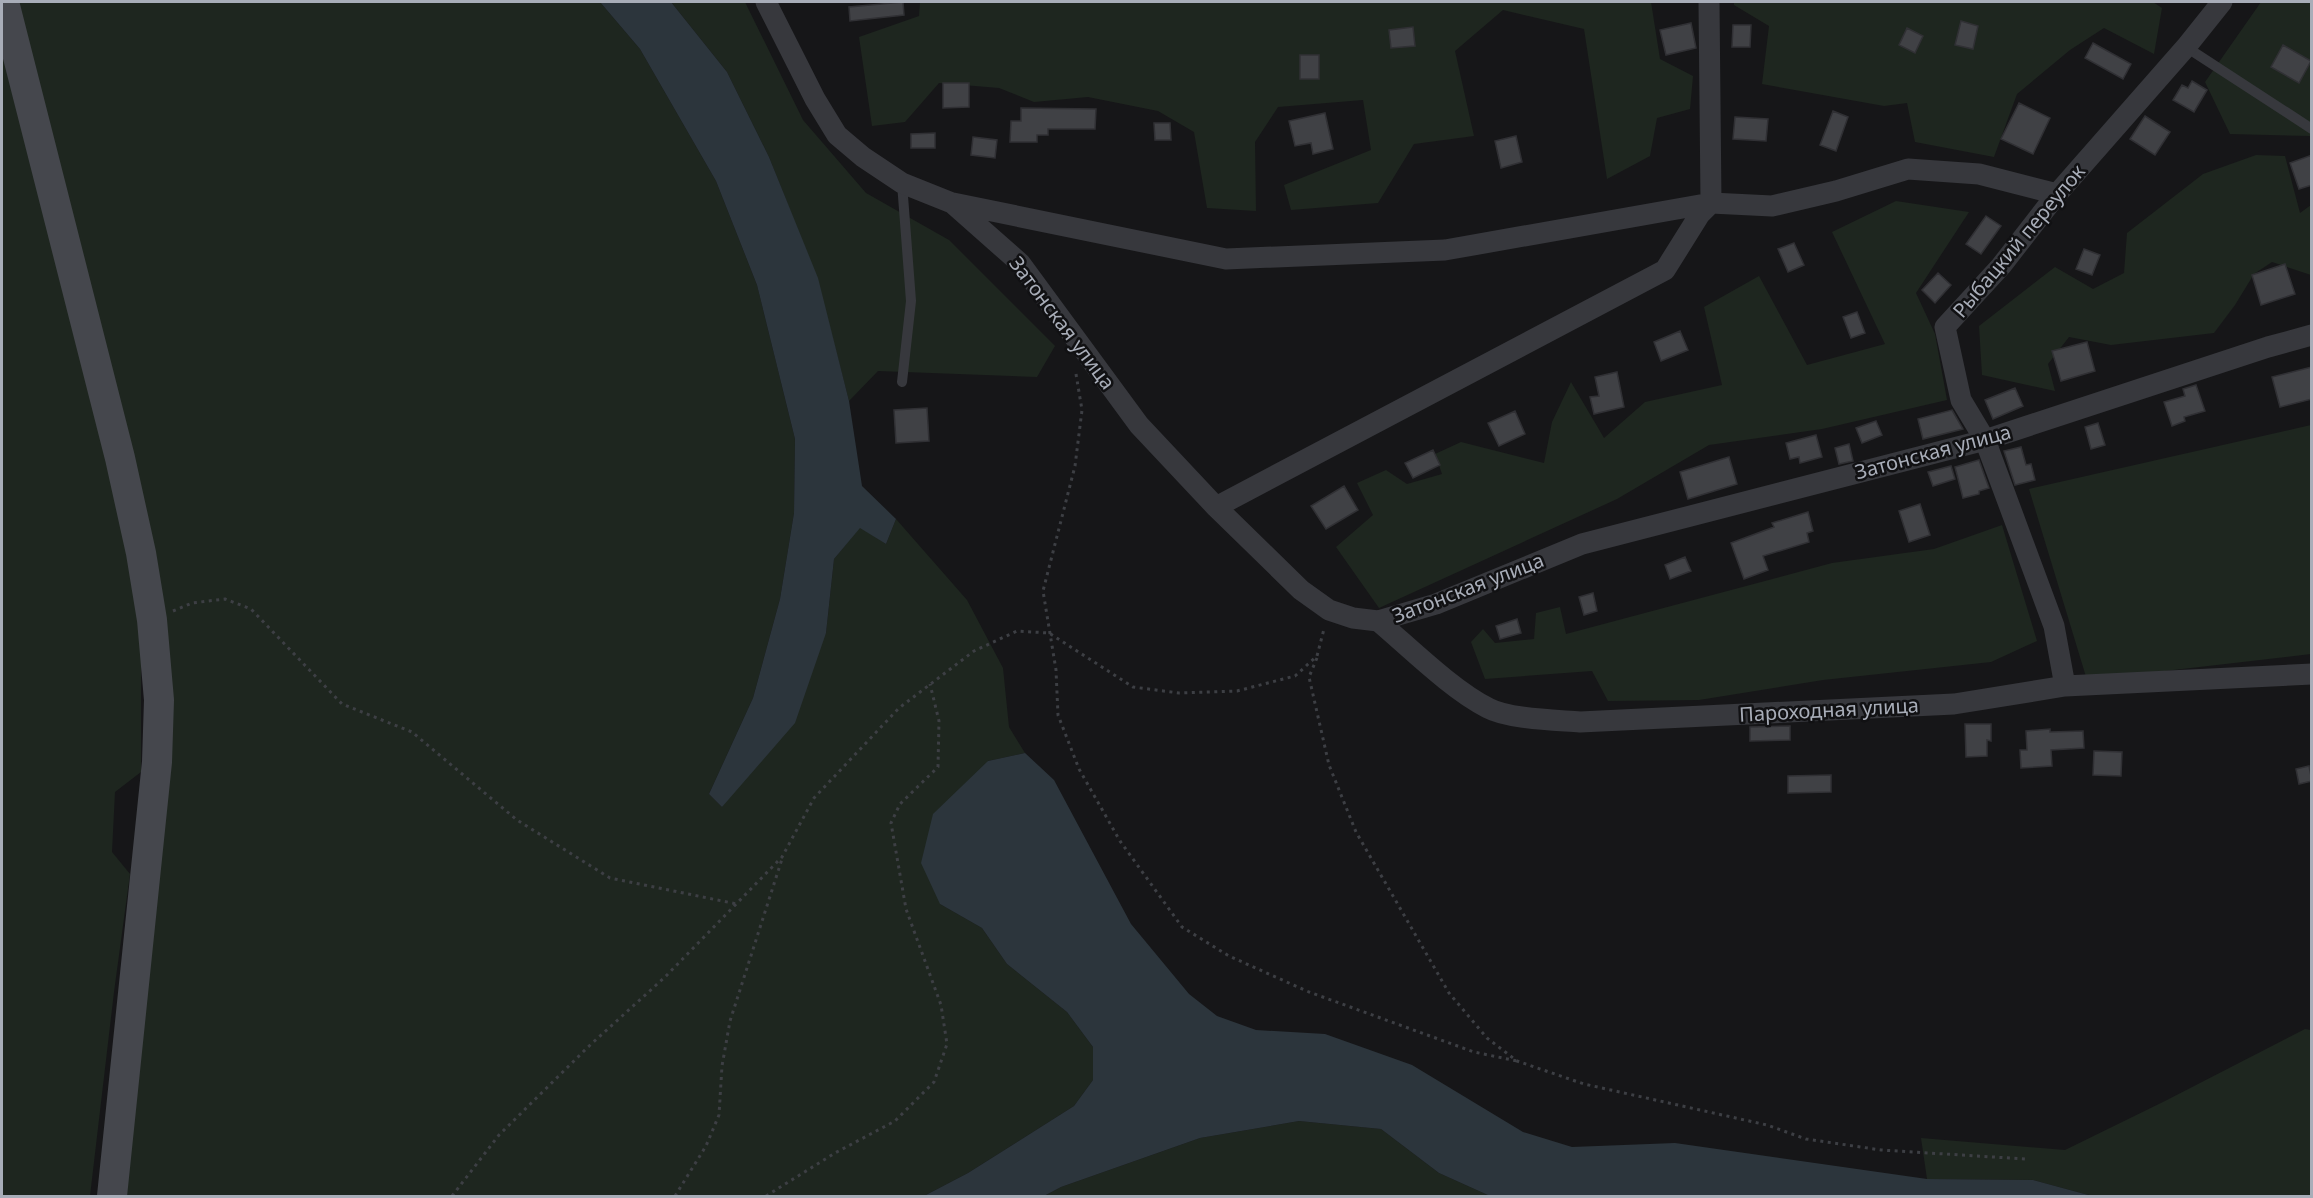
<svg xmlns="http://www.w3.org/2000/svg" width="2313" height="1198" viewBox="0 0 2313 1198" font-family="'Noto Sans',sans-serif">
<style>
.green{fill:#1e261f}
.water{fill:#2c353c}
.building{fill:#404145;stroke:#303034;stroke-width:1.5}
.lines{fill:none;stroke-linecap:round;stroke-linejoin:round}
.path{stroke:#3d3f44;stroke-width:3;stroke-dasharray:3 4.5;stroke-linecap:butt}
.lane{stroke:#37383d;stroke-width:10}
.street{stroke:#37383d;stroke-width:21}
.secondary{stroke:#45474d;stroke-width:30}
.labels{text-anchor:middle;stroke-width:5;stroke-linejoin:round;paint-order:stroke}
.street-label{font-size:20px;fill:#a8adb8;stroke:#111113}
</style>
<rect width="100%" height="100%" fill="#161618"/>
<path class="green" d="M17 2H600L640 49 716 181 757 285 795 439 794 513 780 599 753 698 709 794 722 807 826 633 834 559 860 527 886 544 896 519 967 600 1003 668 1009 727 1025 753 988 761 940 904 982 928 1007 964 1067 1012 1093 1047V1080L1074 1106 968 1173 924 1196H124L172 755Z
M671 2H745L803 120 866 193 949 240 1055 346 1037 377 878 371 849 401 817 278 769 157 727 72Z
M920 2H1651L1660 59 1693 76 1690 109 1657 118 1650 156 1607 179 1584 29 1503 10 1455 51 1474 136 1414 144 1378 203 1291 210 1284 185 1371 150 1363 100 1278 107 1255 142 1256 211 1207 208 1194 132 1158 111 1088 97 1034 102 999 88 939 83 905 122 872 126 859 37 919 16Z
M1734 2H2153L2162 8 2154 54 2104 28 2070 50 2017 94 1994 157 1915 142 1907 103 1884 106 1762 84 1769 26 1734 5Z
M2261 2H2311V136L2230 134 2205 82Z
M2 39 120 507 141 627V772L115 792 112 852 130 874 114 992 90 1196H2Z
M2256 155 2285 156 2300 213 2311 205V275L2272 262 2254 274 2235 305 2214 333 2111 345 2069 337 2048 364 2055 391 1982 375 1979 326 2055 267 2093 289 2124 273 2127 233 2203 174Z
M1896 201 1969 212 1916 293 1935 334 1947 400 1822 429 1709 445 1617 499 1379 608 1336 547 1373 515 1357 483 1386 470 1407 484 1442 474 1435 454 1461 442 1544 463 1552 422 1571 382 1604 438 1645 402 1722 385 1704 307 1759 276 1807 365 1885 344 1832 232Z
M2311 425V654L2087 680 2029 489Z
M2002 525 2037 641 1991 662 1823 680 1699 700 1608 701 1592 671 1485 679 1471 642 1483 629 1495 643 1534 639 1536 613 1560 607 1566 634 1832 563 1934 549Z
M2305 1029 2311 1030V1196H2092L2033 1180 1927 1179 1921 1138 2065 1150 2165 1101Z
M1299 1121 1381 1129 1439 1173 1490 1196H1044L1061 1187 1200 1138Z"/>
<path class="water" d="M600 2H671L727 72 769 157 818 278 849 401 862 486 896 519 886 544 860 528 834 559 826 633 795 723 722 807 709 794 753 698 780 599 794 513 795 439 757 285 716 181 640 49Z
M1025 753 1054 780 1131 924 1189 994 1217 1016 1256 1030 1325 1034 1412 1065 1523 1132 1572 1147 1675 1143 1927 1179 2033 1180 2092 1196H1490L1439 1173 1381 1129 1299 1121 1200 1138 1061 1187 1044 1196H924L968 1173 1074 1106 1093 1080V1047L1067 1012 1007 964 982 928 940 904 921 863 933 814 988 761Z"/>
<path class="building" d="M903 2 904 15 850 21 849 7Z
M1961 21 1978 26 1973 49 1955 45Z
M1691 23 1696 48 1666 55 1660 30Z
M1733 25H1751L1750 47H1732Z
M1413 27 1415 46 1391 48 1389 30Z
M1907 28 1923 36 1915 53 1899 45Z
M2093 43 2131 64 2123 79 2085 58Z
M2283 45 2311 61 2299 83 2271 67Z
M1300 55H1319V79H1300Z
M2192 81 2207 90 2194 112 2173 100 2182 85 2188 88Z
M943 83H969V107L943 108Z
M2019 103 2050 118 2033 154 2001 139Z
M1021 108 1096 109 1095 129H1048V135H1037V142H1010L1011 121H1021Z
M1833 111 1848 117 1836 151 1820 145Z
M1325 113 1333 149 1313 154 1311 143 1295 146 1289 121Z
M2145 116 2170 132 2155 155 2130 139Z
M1735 117 1768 119 1766 141 1733 139Z
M1154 123H1170L1171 140H1155Z
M935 133V148H911V134Z
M1516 136 1522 162 1501 168 1495 141Z
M973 137 997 140 995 158 971 155Z
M2312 155V185L2299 189 2290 163Z
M1986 216 2001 226 1981 254 1966 244Z
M1794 243 1804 265 1788 272 1778 249Z
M2084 249 2100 255 2092 275 2076 269Z
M2285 264 2295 294 2261 305 2252 275Z
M1938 273 1951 285 1935 303 1922 290Z
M1857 312 1865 333 1851 338 1843 317Z
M1680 331 1688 350 1661 361 1654 342Z
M2087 342 2095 371 2061 381 2052 351Z
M2312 367V399L2280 407 2272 377Z
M1617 372 1624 407 1594 414 1590 397 1599 396 1595 377Z
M2196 385 2205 411 2184 417 2185 421 2172 426 2164 402 2185 396 2183 389Z
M2015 388 2023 406 1993 419 1985 400Z
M927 408 929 441 896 443 894 410Z
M1952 410 1963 429 1923 439 1918 419Z
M1515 411 1525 434 1499 446 1488 423Z
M1876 421 1882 435 1862 443 1856 428Z
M2098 423 2105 445 2091 449 2085 427Z
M1816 435 1822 457 1800 463 1799 457 1790 459 1786 443Z
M1849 444 1853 461 1839 464 1835 448Z
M2021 447 2026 465 2031 464 2035 480 2015 485 2004 451Z
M1433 450 1440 465 1413 478 1405 463Z
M1729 457 1737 484 1688 499 1680 472Z
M1979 460 1989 488 1979 491V494L1963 498 1955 467Z
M1951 466 1955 479 1933 486 1928 472Z
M1344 486 1358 510 1326 529 1311 506Z
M1920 504 1930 535 1909 542 1899 511Z
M1808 512 1813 531 1807 533 1809 542 1763 556 1768 570 1744 579 1731 543 1774 527 1772 523Z
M1685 557 1691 571 1670 579 1665 565Z
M1593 593 1597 611 1584 615 1579 597Z
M1517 619 1521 633 1500 639 1496 626Z
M1965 724H1991V741L1987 740V756L1966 757Z
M1790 726V740L1750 741V727Z
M2050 729V732L2083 731 2084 748 2051 750 2052 766 2021 768 2020 750H2027L2026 731Z
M2094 751 2122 752 2121 776 2093 775Z
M2309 766 2312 781 2299 784 2296 769Z
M1831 775V792L1788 793V776Z"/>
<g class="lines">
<path class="path" d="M1076 374 1082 410 1075 466 1043 591 1056 670 1058 715 1079 769 1120 841 1182 927 1229 956 1309 992 1474 1052 1517 1061
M173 611 192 603 225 599 251 609 342 704 412 732 517 820 610 878 737 904
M1317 658 1309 677 1329 765 1356 832 1449 993 1487 1038 1517 1061 1584 1084 1767 1125 1806 1139 1881 1150 2025 1159
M452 1196 499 1135 588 1047 665 977 782 857 814 798 899 708 974 651 1017 631 1049 633 1133 687 1179 693 1237 691 1295 676 1317 656 1324 629
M675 1196 706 1146 719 1115 722 1066 730 1021 782 859
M766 1196 835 1153 895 1121 934 1082 947 1044 941 1005 906 909 891 823 900 804 938 767 939 721 930 684"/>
<path class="lane" d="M2186 47 2312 129
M902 183 911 301 902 382"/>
<path class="street" d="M766 2 815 99 837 135 863 157 902 183 952 203 1020 263 1139 425 1216 507 1301 590 1329 610 1353 618 1378 621 1436 604 1582 544 1985 440 2268 347 2312 335
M953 203 1226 259 1445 250 1711 203 1772 206 1836 191 1908 169 1979 174 2057 194
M1216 507 1665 270 1700 214 1711 203 1709 2
M1378 621C1409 647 1452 690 1488 708 1508 719 1556 720 1580 722L1954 704 2065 686 2312 674
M2065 686 2054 626 1985 440 1961 400 1945 327 2001 266 2057 194 2186 47 2222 2"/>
<path class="secondary" d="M4 2 120 458 141 553 152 620 159 700 157 762 112 1196"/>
</g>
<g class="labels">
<g class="street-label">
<text transform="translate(2019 241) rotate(-50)" y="7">Рыбацкий переулок</text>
<text transform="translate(1062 323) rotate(53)" y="7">Затонская улица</text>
<text transform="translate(1933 452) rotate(-15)" y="7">Затонская улица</text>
<text transform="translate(1468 588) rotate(-21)" y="7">Затонская улица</text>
<text transform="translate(1829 710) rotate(-3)" y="7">Пароходная улица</text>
</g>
</g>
<rect width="2313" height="1198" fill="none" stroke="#a8adb8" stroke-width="6"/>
</svg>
